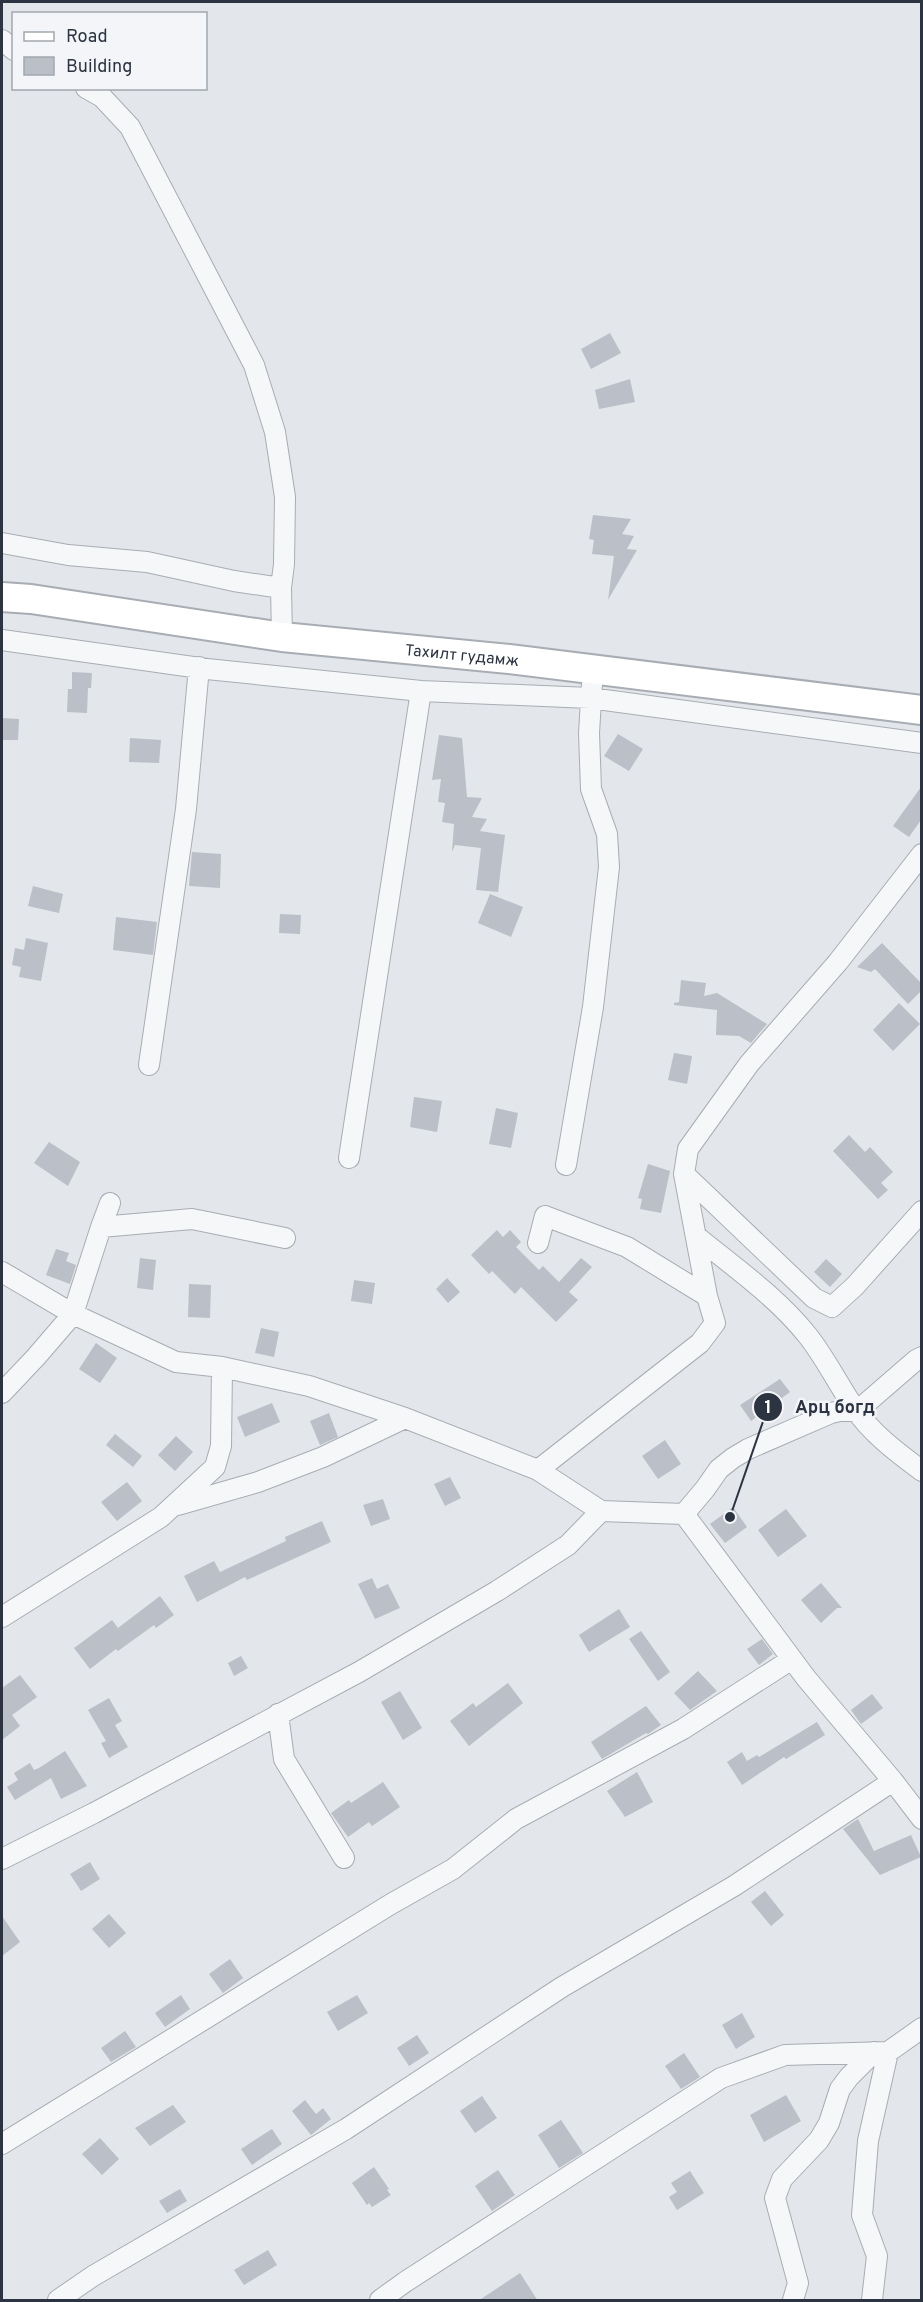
<svg xmlns="http://www.w3.org/2000/svg" width="923" height="2302" viewBox="0 0 923 2302" font-family="Overpass,sans-serif">
<style>
.building{fill:#bbbfc7}
.lines{fill:none;stroke-linecap:round;stroke-linejoin:round}
.minor-casing{stroke:#a8adb4;stroke-width:22}
.secondary-casing{stroke:#a8adb4;stroke-width:32}
.minor{stroke:#f6f7f9;stroke-width:20}
.secondary{stroke:#fff;stroke-width:28}
.labels{text-anchor:middle;stroke-width:5;stroke-linejoin:round;paint-order:stroke}
.street-label{font-size:16px;fill:#2c3441;stroke:#f3f5f8}
.leader{fill:none;stroke:#2c3441;stroke-width:2}
.callout-dot{fill:#2c3441;stroke:#f3f5f8;stroke-width:2}
.mark-label{font-size:18px;text-anchor:middle;font-weight:bold;fill:#fff}
.callout-label{font-size:18px;text-anchor:middle;font-weight:bold;fill:#2c3441;stroke:#f3f5f8;stroke-width:5;stroke-linejoin:round;paint-order:stroke}
</style>
<rect width="100%" height="100%" fill="#e3e6ea"/>
<path class="building" d="M610 333 621 353 591 369 581 349Z
M630 379 635 402 599 409 595 390Z
M593 515 631 519 622 534 634 536 627 549 637 550 608 600 614 556 592 554 594 540 589 539Z
M72 672 92 673 91 688H88L87 713 67 712 68 689H72Z
M2 718 19 719 18 740H2Z
M618 734 643 749 629 771 604 756Z
M439 735 462 738 467 797 482 798 472 817 487 819 480 831 505 835 498 892 476 890 481 848 455 845 452 852 454 824 442 822 445 803 438 802 441 779 432 780Z
M130 738 161 740 159 763 129 762Z
M921 787V820L909 837 893 826Z
M192 852 221 854 220 888 189 886Z
M33 886 63 894 59 913 28 906Z
M490 894 523 907 511 937 478 923Z
M280 914 301 915 300 934 279 933Z
M116 917 157 922 153 955 113 950Z
M26 938 48 943 41 981 19 977 21 967 12 965 15 948 24 950Z
M882 943 921 983V991L908 1004 875 969 871 972 857 967Z
M681 980 706 983 704 996 717 993 767 1024 751 1043 739 1036 716 1035 717 1010 674 1005V1003L679 1002Z
M899 1003 920 1024 893 1051 873 1030Z
M674 1053 692 1056 687 1084 668 1080Z
M414 1097 442 1101 437 1132 410 1127Z
M496 1108 518 1113 511 1148 489 1144Z
M849 1135 865 1152 870 1147 893 1172 881 1183 888 1190 878 1199 833 1151Z
M49 1142 80 1162 68 1186 34 1163Z
M648 1164 670 1171 661 1213 640 1209 642 1199 638 1198Z
M497 1230 503 1237 510 1230 521 1242 516 1247 539 1270 543 1266 559 1282 581 1258 592 1267 569 1292 578 1300 556 1322 521 1287 515 1294 492 1271 489 1274 471 1255Z
M56 1249 69 1253 66 1261 76 1265 70 1284 46 1275Z
M140 1258 156 1260 153 1290 137 1288Z
M826 1259 842 1274 830 1287 814 1272Z
M447 1278 460 1292 448 1303 436 1289Z
M354 1280 375 1283 372 1304 351 1301Z
M189 1284 211 1285 210 1318 188 1317Z
M261 1328 279 1332 274 1357 255 1353Z
M96 1343 117 1358 100 1383 79 1369Z
M780 1379 790 1392 751 1421 740 1405Z
M272 1403 280 1422 245 1437 237 1417Z
M329 1413 338 1437 320 1445 310 1421Z
M115 1434 142 1456 133 1467 106 1445Z
M176 1436 193 1452 175 1471 158 1455Z
M665 1440 681 1464 658 1479 642 1456Z
M450 1477 461 1498 445 1506 434 1484Z
M127 1482 142 1501 117 1521 101 1502Z
M383 1499 390 1519 371 1526 363 1505Z
M733 1507 747 1527 725 1543 710 1524Z
M786 1509 807 1536 778 1557 758 1530Z
M322 1521 331 1542 247 1580 245 1577 197 1602 184 1576 214 1561 220 1572 286 1541 285 1537Z
M372 1578 377 1589 388 1584 400 1608 375 1619 358 1584Z
M821 1583 842 1608H837L821 1623 801 1600Z
M160 1596 174 1615 156 1628 154 1625 118 1651 116 1649 90 1669 74 1648 112 1620 118 1628Z
M619 1609 630 1627 589 1652 579 1635Z
M641 1631 670 1672 658 1681 629 1639Z
M762 1639 773 1654 759 1665 747 1649Z
M241 1656 248 1668 234 1676 228 1663Z
M698 1671 717 1691 690 1710 674 1693Z
M20 1675 37 1697 12 1715 20 1726 2 1740V1688Z
M508 1683 523 1703 469 1746 450 1721 473 1703 476 1707Z
M400 1691 422 1728 403 1740 381 1702Z
M872 1694 883 1708 861 1724 851 1710Z
M109 1698 122 1721 115 1725 128 1747 109 1758 101 1743 106 1741 88 1710Z
M646 1706 661 1725 648 1734 646 1733 602 1759 591 1742Z
M817 1722 825 1735 786 1759 784 1757 742 1785 727 1762 742 1752 747 1761 757 1755 759 1757Z
M65 1751 87 1786 61 1799 51 1778 15 1800 7 1787 18 1780 14 1773 30 1763 34 1770 39 1768Z
M637 1772 653 1802 625 1817 607 1791Z
M383 1782 400 1807 372 1826 369 1822 348 1837 331 1813 349 1800 351 1803Z
M858 1819 874 1851 911 1835 921 1857 880 1875 843 1829Z
M90 1862 100 1879 81 1891 70 1874Z
M765 1891 784 1915 771 1926 751 1902Z
M109 1914 126 1933 109 1948 92 1929Z
M2 1916 20 1942 2 1956Z
M230 1959 243 1978 223 1993 209 1974Z
M181 1995 190 2009 165 2027 155 2013Z
M357 1995 368 2013 338 2031 327 2012Z
M742 2013 755 2037 736 2049 722 2025Z
M125 2031 136 2047 111 2062 101 2048Z
M417 2035 429 2053 409 2066 397 2048Z
M684 2053 700 2077 681 2089 665 2066Z
M786 2095 801 2121 764 2142 750 2115Z
M482 2096 497 2118 475 2133 460 2111Z
M305 2100 316 2114 323 2108 331 2119 311 2135 292 2111Z
M173 2105 186 2122 150 2146 135 2128Z
M561 2120 583 2153 559 2168 538 2135Z
M272 2129 282 2144 252 2165 241 2149Z
M100 2138 119 2159 102 2175 82 2154Z
M374 2167 389 2189 387 2190 391 2195 372 2207 369 2203 367 2205 352 2183Z
M498 2170 515 2195 492 2211 475 2186Z
M690 2171 704 2193 677 2210 669 2197 677 2192 671 2183Z
M180 2189 187 2201 167 2213 159 2201Z
M268 2250 277 2265 244 2285 234 2270Z
M520 2273 538 2301H478Z"/>
<g class="lines">
<defs>
<path id="minor" d="M2 40 14 50
M86 88 102 97 130 127 254 365 275 432 285 497 284 564 281 588 282 637
M2 543 68 555 147 562 234 581 281 588
M2 640 207 669 421 691
M149 1065 186 809 199 667
M349 1158 421 691 590 698 922 743
M566 1165 593 1007 609 867 607 834 591 789 589 733 592 684
M684 1174 814 1298 832 1307 855 1286 922 1211
M101 1227 110 1203
M696 1236C734 1267 777 1297 808 1336 826 1359 839 1386 855 1409 872 1434 898 1453 922 1471
M538 1243 545 1216 627 1247 707 1296
M2 1272 73 1314 176 1362 222 1367 309 1386 405 1418 538 1470 601 1511 684 1514 806 1678 893 1781 922 1819
M2 1393 36 1357 73 1314 101 1227 192 1219 285 1238
M538 1470 700 1343 715 1323 707 1296 684 1174 688 1149 749 1064 838 962 922 854
M178 1505 258 1482 323 1457 405 1418
M684 1514 705 1489 719 1469 733 1458 748 1449 831 1413 844 1410 856 1412 916 1360 922 1357
M2 1617 161 1517 215 1467 221 1446 222 1367
M278 1714 284 1759 344 1858
M2 1859 94 1813 359 1672 497 1591 568 1545 601 1511
M2 2144 391 1904 453 1869 516 1819 683 1729 792 1659
M58 2300 93 2276 346 2129 562 1987 734 1886 893 1781
M380 2300 405 2282 721 2078 785 2055 888 2052 922 2028
M793 2300 798 2283 775 2198 782 2179 819 2140 829 2123 840 2089 849 2077 874 2052
M872 2300 877 2256 862 2215 868 2141 888 2052"/>
<g id="secondary">
<path id="s1" d="M2 597 31 599 282 637 509 659 922 710"/>
</g>
</defs>
<use href="#minor" class="minor-casing"/>
<use href="#secondary" class="secondary-casing"/>
<use href="#minor" class="minor"/>
<use href="#secondary" class="secondary"/>
</g>
<g class="labels">
<g class="street-label">
<text dy="6" stroke="none"><textPath href="#s1" startOffset="464">Тахилт гудамж</textPath></text>
</g>
</g>
<path class="leader" d="M730 1517L768 1407"/>
<g class="callout-dot">
<circle cx="730" cy="1517" r="6"/>
<circle cx="768" cy="1407" r="15"/>
</g>
<g class="mark-label">
<text x="768" y="1413">1</text>
</g>
<g class="callout-label">
<text x="835" y="1413">Арц богд</text>
</g>
<rect width="923" height="2302" fill="none" stroke="#2c3441" stroke-width="6"/>
<rect x="12" y="12" width="195" height="78" fill="#f3f5f8" stroke="#a3a8af" stroke-width="1.5"/>
<rect x="24" y="32" width="30" height="9" fill="#ffffff" stroke="#a3a8af" stroke-width="1.5"/>
<text x="66" y="42" font-size="18" fill="#2c3441">Road</text>
<rect x="24" y="57" width="30" height="18" fill="#bbbfc7" stroke="#a3a8af" stroke-width="1.5"/>
<text x="66" y="72" font-size="18" fill="#2c3441">Building</text>
</svg>
